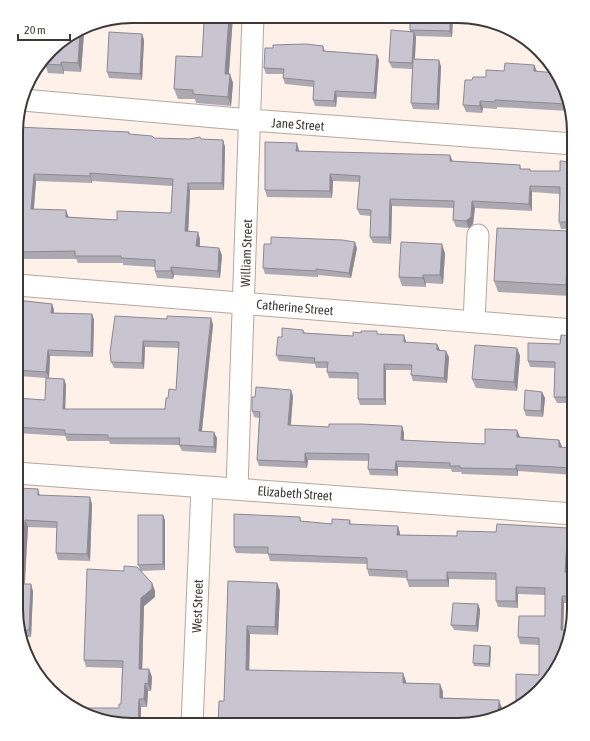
<svg xmlns="http://www.w3.org/2000/svg" width="590" height="741" viewBox="0 0 590 741" font-family="'Asap Condensed',sans-serif">
<style>
.lines{fill:none;stroke-linecap:round;stroke-linejoin:round}
.minor-casing{stroke:#b3a7a1;stroke-width:23}
.minor{stroke:#fff;stroke-width:21}
.wall{fill:#aca9b3;fill-rule:evenodd}
.shaded-wall{fill:#8c8992}
.building{fill:#c8c4d0;stroke:#8c8992;fill-rule:evenodd}
.labels{text-anchor:middle;stroke-width:4;stroke-linejoin:round;paint-order:stroke}
.street-label{font-size:13px;fill:#3e3937;stroke:#fff}
.rim{fill:none;stroke:#3e3937;stroke-width:2}
</style>
<rect width="100%" height="100%" fill="#fdf1ea"/>
<g class="lines">
<defs>
<path id="minor" d="M23 100 250 120 574 144
M17 285 574 330
M474 322 478 235
M16 473 574 514
M237 489 253 16
M192 725 202 487"/>
</defs>
<use href="#minor" class="minor-casing"/>
<use href="#minor" class="minor"/>
</g>
<path class="wall" d="M197 16H233L229 74 233 83 231 106 196 103 195 99H178L174 89 202 57 204 26 203 23H199Z
M410 17H453L452 37 416 36V38L415 59 441 66 439 110 413 109 411 103 412 69 392 68 389 62 410 32Z
M84 33 81 72 64 71V74L48 73 45 64Z
M142 34 144 40 142 80 109 78 107 72Z
M323 46 325 51 377 55 379 60 376 99 337 97 336 107 315 106 313 100 314 87 285 84 283 78V74H266L264 68 273 48Z
M534 65 537 71 559 74 568 111 497 107V109L483 108 482 113 466 112 463 105 472 80 486 77 504 71Z
M17 127 130 135 154 138 223 140 225 147 224 190H190L188 231 200 239V246L222 255 220 278 174 275 173 279 157 278 155 271V267L123 265V263H78L76 259H17ZM36 181 92 183V181L172 186 171 213 117 220 68 217 34 209Z
M299 150V151L453 161 520 165 521 169 531 171H560L574 162V229H561L559 222 560 194 532 192V211L475 208 473 224 469 228 456 227 453 220V208L392 206 391 244 373 243 370 237 371 216 360 215 357 209 360 182 333 181 332 198 267 197 265 190Z
M569 231 573 242 570 296 498 292 494 281Z
M357 248 351 278 318 275V277L265 274 263 268Z
M445 253 443 284 426 283V287L402 286 399 277Z
M17 300 52 304 54 310V313L92 314 94 320 93 357 50 356 49 378 64 379 66 385 65 409H165L168 398 176 390 179 348 145 347 144 369 114 368 111 362 167 319 211 318 213 325 202 431 217 438 216 453 182 451 179 445 110 444 109 441H67L65 436 16 433V398L45 400 46 378 19 376 17 370Z
M303 330 305 333 353 336 378 334 406 341V342L440 350 449 357 447 383 413 381 411 375V370H386V405H360L358 399V379L329 378 327 372V368H316L315 364 279 361 276 355 282 337Z
M574 336V403H557L554 397 555 368 530 367 528 361 560 344Z
M517 348 520 356 517 391 476 388 472 379Z
M542 392 545 398 543 417 526 416 524 410Z
M293 396 291 425 329 427 402 426 404 433V440L485 444 520 437 559 440 562 448H574V475L518 471V476L462 474 461 472H452L451 469 398 467V476L370 475 368 469 369 461 308 460 307 468 259 466 257 460 259 418 254 417 252 411Z
M16 488 40 495 92 504 90 561 58 560 56 553 57 528 28 527 25 584 33 591 31 637H23L16 609Z
M300 517 301 521 332 524 350 520 351 524 400 533V535L457 536 570 534 568 572H571L573 578V603H564L563 630 566 637V640L555 673 518 708 516 704 539 675V645L520 644 518 637 545 616V595L518 594V608L498 607 496 601V580L449 579V587H409L407 580V578L369 576 367 569V564L270 561 268 554 236 553 234 547Z
M165 520V570L141 571 152 583 155 591V597L144 606 142 669H149L152 677 151 691H148L147 707H141V725H124L119 708 121 704 122 668 86 667 84 660 124 571 140 570 138 565Z
M228 581 277 583 280 591 278 635 250 634 249 670 406 681V683L440 684 443 692V698L502 708V714L466 725 224 701Z
M478 604 480 610 478 632 454 630 451 625Z
M490 646 491 649 490 667 474 666 473 663Z"/>
<path class="shaded-wall" d="M229 16H233L228 83 225 74Z
M450 17H453L452 37 450 31Z
M82 29 84 33 81 72 78 63 80 31Z
M414 32 416 38 414 69 412 63Z
M142 34 144 40 142 80 140 74Z
M377 55 379 60 376 99 374 93Z
M439 60 441 66 439 110 437 104Z
M61 62 64 71V74L61 65Z
M534 65 537 72 534 71Z
M230 74 233 83 231 106 228 97Z
M335 91 337 97 336 107 334 101Z
M480 101 483 108 482 113 480 106Z
M223 140 225 147 224 190 222 183Z
M297 143 299 150V158L296 151Z
M450 155 453 162 450 161Z
M90 173 92 181V183L90 176Z
M34 174 36 181 33 216 31 209Z
M330 174 333 181 332 198 330 191Z
M188 183 190 190 188 238 185 231Z
M530 186 532 192V211L529 204Z
M390 199 392 206 391 244 389 237Z
M472 201 475 208 473 224 469 228 466 221Z
M66 210 69 218 66 217Z
M569 231 573 242 570 296 566 285Z
M198 232 200 239 199 253 196 246Z
M355 242 357 248 351 278 349 273Z
M442 244 445 253 443 284 440 275Z
M219 248 222 255 220 278 218 271Z
M171 267 174 275 173 279 171 271Z
M423 275 426 283V287L423 278Z
M52 304 54 310 53 319 51 313Z
M92 314 94 320 93 357 91 352Z
M211 318 213 325 201 438 199 431Z
M404 335 406 341V347L404 342Z
M143 341 145 347 144 369 142 363Z
M437 344 440 350H437Z
M517 348 520 356 517 391 514 382Z
M48 350 50 356 49 378 46 372Z
M446 351 449 357 447 383 444 378Z
M384 364 386 370V405L384 399Z
M64 379 66 385 65 415 63 409Z
M291 390 293 396 290 431 288 425Z
M542 392 545 398 543 417 541 411Z
M402 426 404 433 403 447 401 440Z
M517 430 520 437H517Z
M214 432 217 438 216 453 214 447Z
M559 440 562 446 561 454 559 447Z
M305 453 308 460 307 468 305 462Z
M396 461 398 467V476L395 470Z
M516 465 518 471V476L516 469Z
M38 489 40 496 38 495Z
M90 497 92 504 90 561 87 554Z
M163 515 165 520V570L163 564Z
M25 520 28 527 24 591 22 584Z
M398 526 400 533V542L397 535Z
M568 528 570 534 568 578 565 572Z
M447 572 449 579V587L447 580Z
M571 572 573 578V603L570 596Z
M152 583 155 591V597L144 606 142 677 139 669 141 598Z
M277 583 280 591 278 635 275 627Z
M31 584 33 591 31 637 29 630Z
M516 587 518 594V608L516 601Z
M562 596 564 603 563 637 561 630Z
M478 604 480 610 478 632 476 626Z
M247 626 250 634 249 678 246 670Z
M564 630 566 637V640L563 649Z
M490 646 491 649 490 667 489 664Z
M149 669 152 677 151 691 148 684Z
M403 673 406 681V691L403 683Z
M145 683 148 691 147 707 144 699Z
M440 684 443 692 442 706 440 698Z
M139 699 141 707V725H138Z
M499 700 502 708V714L498 715Z"/>
<path class="building" d="M203 16H229L225 74H230L228 97 193 94V90L174 89 176 56 202 57 204 23 202 22Z
M410 17H450V31L410 30Z
M391 30 414 32 412 63 389 62Z
M80 31 78 63 61 62V65L45 64V57L56 45Z
M109 32 142 34 140 74 107 72Z
M306 44 323 46V51L377 55 374 93 335 91 334 101 313 100 314 81 283 78 284 69 264 68 265 48H273V45Z
M413 59 439 60 437 104 411 103Z
M505 63 534 65V71L557 73 559 74 566 104 495 100V102L480 101V106L463 105 465 80H472L473 77H486V70L504 71Z
M17 127 129 132V134L152 136 154 138 190 139 200 137 201 139 223 140 222 183H188L185 231 198 232 196 246 219 248 218 271 171 267V271H155V260L121 258V256H75V251L17 252ZM90 173 173 179 171 213 117 211V220L66 217V210L31 209 34 174 90 176Z
M265 142 297 143 296 151 450 155V161L520 165V169H530V171H560V161L574 162V222H559L560 187 530 186 529 204 472 201 471 217 466 221 453 220 454 201 390 199 389 237H370L371 210 357 209 360 176 330 174V191L265 190Z
M497 228 569 231 566 285 494 281Z
M271 237 342 240 355 242 349 273 316 269V271L263 268 264 244H271Z
M401 242 442 244 440 275H423V278L399 277Z
M17 300 52 304 51 313 92 314 91 352 48 350 46 372 17 370 18 355H17Z
M115 316 167 319V316L211 318 199 431 214 432V447L179 445 180 438H108V435L65 434V430L16 427V398L45 400 46 378 64 379 63 409H165L166 398H168L169 389 176 390 179 342 143 341 142 363 111 362 110 352Z
M282 328 303 330V333L353 336V332L361 333V331H377V334L404 335V342L437 344V350L446 351 444 378 411 375 412 365 384 364V399H358V373L327 372 328 362H314L315 358 276 355 278 337H282Z
M561 335 574 336V397H554L555 362 528 361V343L560 344Z
M475 345 517 348 514 382 472 379Z
M256 387 291 390 288 425 329 427V424H360L402 426 401 440 485 444V429L517 430V437L559 440V447L574 448V468L516 465V469L460 468V466H450V463L396 461 395 470 368 469 369 454 305 453V462L257 460 260 412 252 411V397H255Z
M525 390 542 392 541 411 524 410Z
M16 488 38 489V495L90 497 87 554 56 553 57 522 25 520 22 584H31L29 630H21L16 609Z
M234 514 300 517V521L332 524V519L350 520 349 524 398 526 397 535 457 536V531L496 532 497 524 568 528 565 572H571L570 596H562L561 630H564L563 649 555 673 522 704H516V674L539 675V638L518 637 519 616H545V588L516 587V601H496V573L447 572V580H407V571L367 569V558L268 554V547H234Z
M138 515H163V564L138 565Z
M124 566 137 567 152 583V589L141 598 139 669H149L148 684 145 683 144 699H139L138 725H124L84 711V708H119V704H121L123 661 84 660 87 569 124 571Z
M228 581 277 583 275 627 247 626 246 670 403 673V683L440 684V698L499 700 498 715 466 725H218L219 701H224Z
M453 603 478 604 476 626 451 625Z
M474 645 490 646 489 664 473 663Z"/>
<g class="labels">
<g class="street-label">
<text transform="translate(298 124) rotate(4)" y="5">Jane Street</text>
<text transform="translate(246 253) rotate(-88)" y="5">William Street</text>
<text transform="translate(295 307) rotate(5)" y="5">Catherine Street</text>
<text transform="translate(295 493) rotate(4)" y="5">Elizabeth Street</text>
<text transform="translate(197 606) rotate(-88)" y="5">West Street</text>
</g>
</g>
<path d="M0 0H590V741H0ZM132 23H458A109 109 0 0 1 567 132V609A109 109 0 0 1 458 718H132A109 109 0 0 1 23 609V132A109 109 0 0 1 132 23Z" fill="#fff" fill-rule="evenodd"/>
<path class="rim" d="M132 23H458A109 109 0 0 1 567 132V609A109 109 0 0 1 458 718H132A109 109 0 0 1 23 609V132A109 109 0 0 1 132 23Z"/>
<path d="M18 34v6h52v-6" fill="none" stroke="#3e3937" stroke-width="2"/>
<text x="24" y="34" font-size="12" fill="#3e3937" stroke="#ffffff" stroke-width="3" paint-order="stroke">20 m</text>
</svg>
